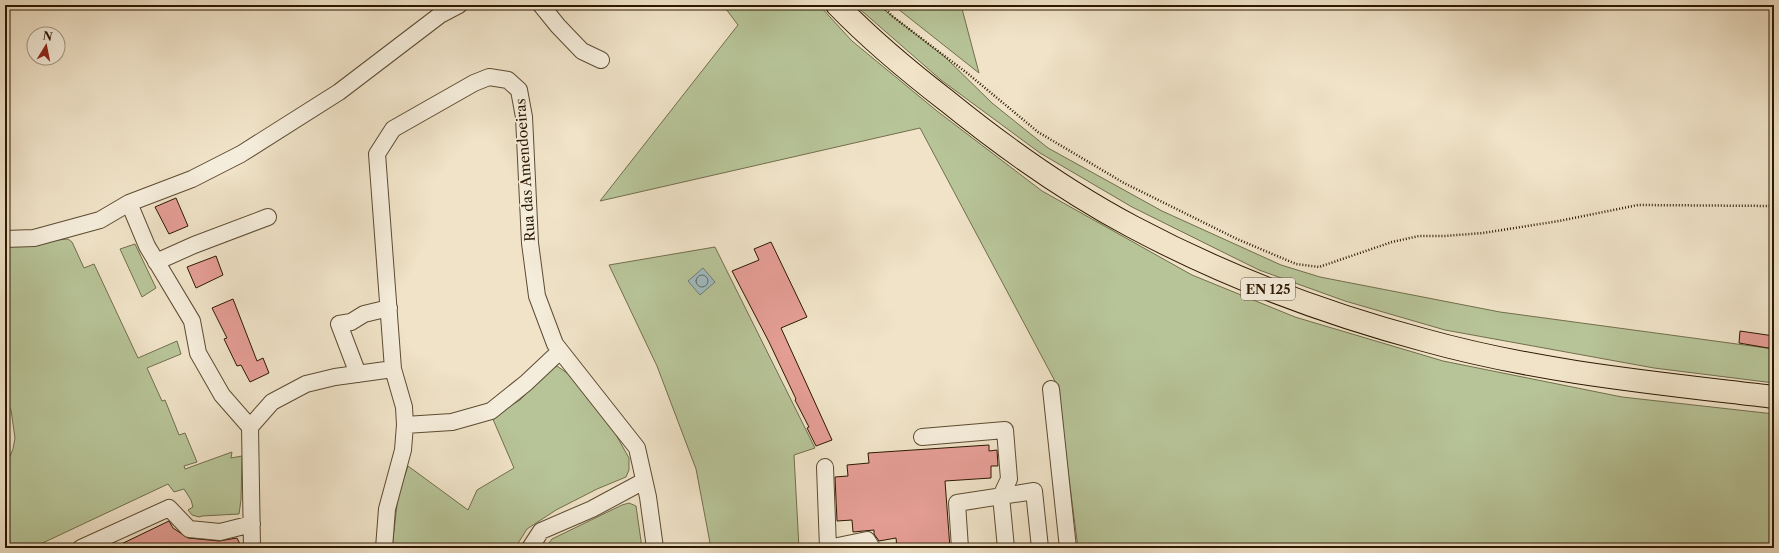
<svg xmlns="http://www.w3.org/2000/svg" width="1779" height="553" viewBox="0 0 1779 553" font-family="'Libre Caslon Text',serif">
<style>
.green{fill:#b7c498;stroke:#726e4c}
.water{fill:#9fbbc0;stroke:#717a73}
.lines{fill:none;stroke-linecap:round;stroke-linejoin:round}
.shore{stroke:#666a60;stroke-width:1}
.building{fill:#e59e95;stroke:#2c1800}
.minor-casing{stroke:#5d4b32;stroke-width:18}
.primary-casing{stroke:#2c1800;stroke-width:24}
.path{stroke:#2c1800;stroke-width:2.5;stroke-dasharray:1 2;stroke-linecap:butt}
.minor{stroke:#f5eddb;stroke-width:16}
.primary{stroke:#f0e3c8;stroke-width:22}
.labels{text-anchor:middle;stroke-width:3.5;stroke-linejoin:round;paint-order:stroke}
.shield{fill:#f5eddb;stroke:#685842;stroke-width:1}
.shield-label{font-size:13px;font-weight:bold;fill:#2c1800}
.street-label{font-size:14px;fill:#2c1800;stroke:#f5eddb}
</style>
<rect width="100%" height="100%" fill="#f0e3c8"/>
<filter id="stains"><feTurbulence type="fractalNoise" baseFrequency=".005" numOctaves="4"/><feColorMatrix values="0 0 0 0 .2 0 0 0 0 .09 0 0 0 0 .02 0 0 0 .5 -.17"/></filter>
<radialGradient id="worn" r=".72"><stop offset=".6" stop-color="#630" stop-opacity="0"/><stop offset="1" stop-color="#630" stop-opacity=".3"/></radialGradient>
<path class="green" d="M723 5H819L852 41 937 111 1042 191 1192 275 1295 317 1443 361 1622 397 1774 414V548H1078L1057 385 920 128 600 201 738 25Z
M855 5H878L945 57 992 103 1048 148 1162 211 1281 265 1320 277 1500 312 1774 349V383L1654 368 1445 330 1345 301 1259 270 1132 207 1040 153 941 80Z
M893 5H961L979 73Z
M68 239 72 242 84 268 94 264 138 358 177 341 181 354 147 368 162 401 165 400 179 435 185 433 197 462 184 466 185 469 232 452 231 458 242 456 241 500 239 514 202 516 199 517 192 515 188 510 193 507 191 500 184 489 174 492 168 484 32 548H5V468L13 449 15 438 11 410 5 401V245Z
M135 244 156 288 142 297 120 249Z
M715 247 815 448 794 455 799 548H711L696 469 657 366 609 265Z
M557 366 574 378 615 433 629 458V470L626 477 597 489 556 510 527 529 515 548H392L398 496 408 466 468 510 477 490 514 468 492 417 520 400 547 372Z
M629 503 636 506 642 548H545L552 539 622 505Z"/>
<path class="water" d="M703 268 715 282 700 295 688 281Z"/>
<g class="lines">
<path class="shore" d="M696 281a6 6 0 1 1 12 0a6 6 0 1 1-12 0Z"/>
</g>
<path class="building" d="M176 198 188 226 169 234 155 207Z
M771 242 807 317 781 328 832 440 816 446 807 428 809 427 795 400 796 399 769 342 732 271 759 260 754 249Z
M216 256 223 275 196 288 187 267Z
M233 299 257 361 263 358 269 373 250 382 241 365 237 366 224 339 227 338 212 308Z
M1740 331 1774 336V349L1739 343Z
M989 445V451L997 450 998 466H991V478L945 481 950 548H897L896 538 879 541 874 534V530L853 532 852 520 837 521 835 477 848 476 847 465 869 463 868 453Z
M169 521 173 528 188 538 219 541 237 538 240 544 228 548H113Z"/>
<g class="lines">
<defs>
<path id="minor" d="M541 5 558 26 582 51 601 60
M129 203 147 246 192 321 198 353 222 395 250 427 252 548
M5 239 34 238 100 220 129 203 192 179 241 154 339 92 440 15 459 5
M156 262 194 245 268 217
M358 374 339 324 351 322 364 314 389 308
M1051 389 1068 548
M405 425 452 422 491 411 526 383 560 351
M250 427 272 402 306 384 335 377 393 369
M922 437 1005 430 1009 479 1001 496 1006 548
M825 467 828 548
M81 548 169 508 189 529 220 532 252 524
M384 548 387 509 403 450 405 425 404 407 393 369 377 154 393 129 474 83 489 77 508 80 519 90 524 117 530 243 537 296 555 344 637 448 648 497 655 548
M530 548 541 531 592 509 644 481
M828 548 867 540 872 548
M960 548 957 503 1034 491 1040 548"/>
<path id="primary" d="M837 5C871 40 908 71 947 101 1005 148 1067 192 1133 227 1225 276 1323 313 1424 340 1538 372 1657 383 1774 397"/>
</defs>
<use href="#minor" class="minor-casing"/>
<use href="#primary" class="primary-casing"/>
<path class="path" d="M882 5 892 16 967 73 1038 132 1124 183 1237 239 1296 264 1319 267 1392 242 1419 236H1445L1483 233 1559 221 1638 205 1774 206"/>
<use href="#minor" class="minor"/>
<use href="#primary" class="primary"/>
</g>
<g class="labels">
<rect class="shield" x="1241" y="278" width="54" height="22" rx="3"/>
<g class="shield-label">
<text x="1268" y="294">EN 125</text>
</g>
<g class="street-label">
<text transform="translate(525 170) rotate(-94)" y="5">Rua das Amendoeiras</text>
</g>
</g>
<rect width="1779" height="553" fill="none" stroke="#f0e3c8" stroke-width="20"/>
<rect x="6" y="6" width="1767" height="541" fill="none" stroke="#2c1800" stroke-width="2"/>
<rect x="10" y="10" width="1759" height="533" fill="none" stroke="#2c1800"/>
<g transform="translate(46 46) rotate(10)"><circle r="19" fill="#f5eddb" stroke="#a59883"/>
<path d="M0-3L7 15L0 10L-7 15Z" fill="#8f2418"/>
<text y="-6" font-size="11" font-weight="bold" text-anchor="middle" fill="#2c1800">N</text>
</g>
<rect width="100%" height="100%" filter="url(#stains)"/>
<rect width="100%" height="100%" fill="url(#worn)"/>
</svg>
